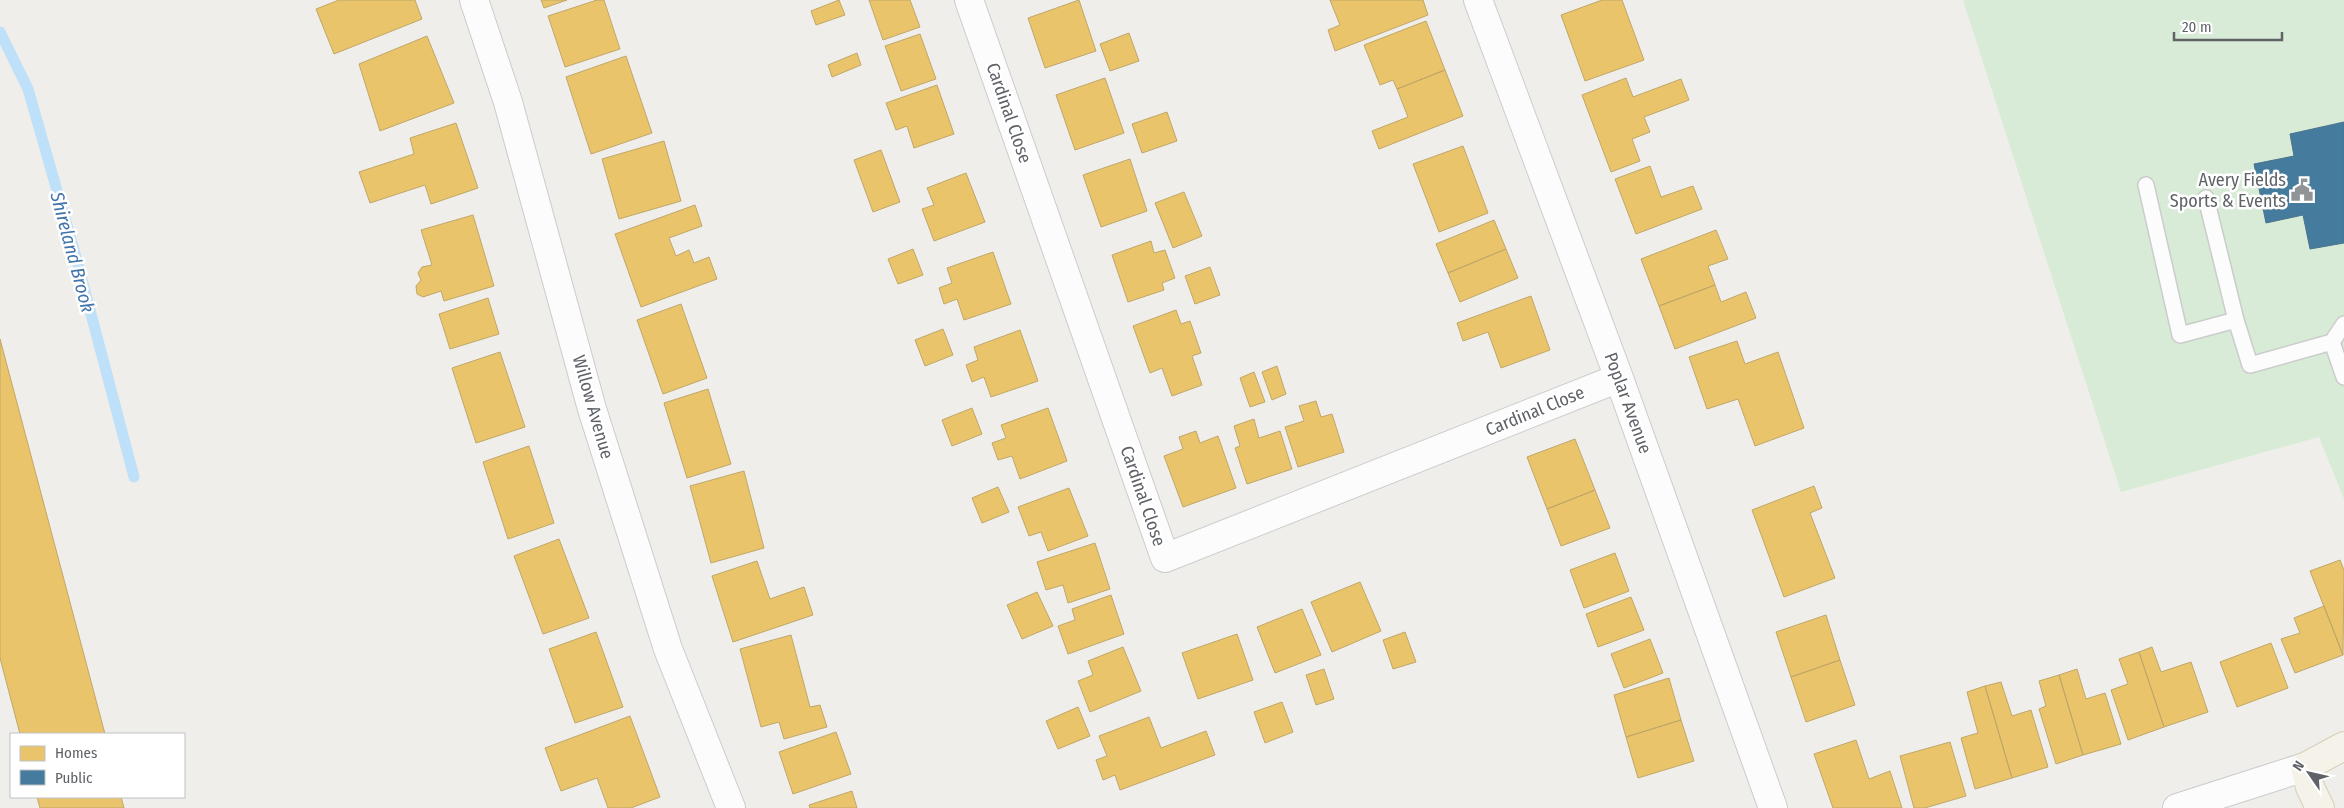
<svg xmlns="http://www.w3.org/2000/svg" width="2344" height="808" viewBox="0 0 2344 808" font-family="'Fira Sans Condensed',sans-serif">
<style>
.green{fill:#d8ebd6}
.homes{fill:#e9c46a;stroke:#c0a769}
.public{fill:#457b9d;stroke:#4d748d}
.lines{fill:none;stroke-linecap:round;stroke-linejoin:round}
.stream{stroke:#bfe0f9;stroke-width:11}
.service-casing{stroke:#cbcccc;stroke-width:18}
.minor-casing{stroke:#cbcccc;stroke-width:30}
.secondary-casing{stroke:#cacacb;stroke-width:30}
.primary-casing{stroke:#d7ceb8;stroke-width:30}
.service{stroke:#fdfcfc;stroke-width:15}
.minor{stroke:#fdfcfc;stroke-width:28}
.secondary{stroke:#fdfcfc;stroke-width:28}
.primary{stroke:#f4f2e9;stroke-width:28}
.labels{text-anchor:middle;stroke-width:5;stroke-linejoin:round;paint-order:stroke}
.street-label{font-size:18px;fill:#5f6368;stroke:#fff}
.poi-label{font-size:18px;fill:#5f6368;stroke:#fff;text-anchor:end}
.water-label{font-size:19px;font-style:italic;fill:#4174aa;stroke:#fff}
</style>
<rect width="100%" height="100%" fill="#efeeea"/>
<path class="green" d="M1963 0H2344V499L2319 437 2121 492Z"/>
<path class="homes" d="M339 0H415L422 19 334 54 316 9Z
M541 0H567L544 8Z
M597 0H604L620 49 565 67 548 16Z
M839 0 845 15 816 25 811 11Z
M869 0H910L920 27 883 40Z
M1079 0 1096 51 1045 68 1028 18Z
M1330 0H1423L1428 15 1335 51 1328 30 1340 25Z
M1602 0H1622L1644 60 1585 81 1561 15Z
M1426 21 1445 70 1397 89 1393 80 1380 85 1364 45Z
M1129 33 1139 61 1110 71 1100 44Z
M920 34 936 79 901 91 885 46Z
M427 36 454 103 380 131 359 64Z
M857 53 861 65 832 77 828 65Z
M626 56 652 133 591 154 566 77Z
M1445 70 1463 116 1379 149 1372 131 1408 117 1397 89Z
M1105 78 1124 133 1075 150 1056 95Z
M1626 78 1633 97 1681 79 1689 100 1644 117 1650 132 1632 139 1640 161 1611 172 1582 95Z
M937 85 954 134 914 148 907 126 896 130 886 103Z
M1167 112 1177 141 1142 153 1132 124Z
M456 123 478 188 431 204 425 185 370 203 359 172 414 154 410 138Z
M664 141 681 201 619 219 602 159Z
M1463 146 1488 213 1439 232 1413 164Z
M881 150 900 202 873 212 854 160Z
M1130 159 1147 211 1101 227 1083 175Z
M1650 166 1661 197 1693 186 1702 209 1636 234 1615 179Z
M966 173 985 222 934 241 922 209 934 205 927 188Z
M1184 192 1202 236 1173 248 1155 203Z
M695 205 702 226 669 238 676 256 689 250 694 263 709 257 717 279 641 307 615 234Z
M473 215 494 286 444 301 441 291 423 297 417 294 416 286 421 280 418 273 422 267 432 265 421 230Z
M1494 220 1506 249 1448 273 1436 244Z
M1716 230 1728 259 1708 266 1715 285 1659 306 1641 259Z
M1151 241 1154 253 1165 250 1175 278 1162 283 1164 290 1128 302 1112 255Z
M913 249 923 275 898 284 888 259Z
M1506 249 1518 278 1460 302 1448 273Z
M993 252 1011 304 964 320 957 299 944 304 939 288 952 283 947 268Z
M1210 267 1220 295 1195 304 1185 276Z
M1715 285 1721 302 1746 292 1756 318 1675 349 1659 306Z
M1531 296 1550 350 1501 368 1488 332 1463 341 1457 323Z
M488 298 499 334 450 349 439 314Z
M681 304 707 378 663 394 637 320Z
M1176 310 1181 324 1190 321 1201 353 1192 356 1202 385 1172 396 1162 368 1150 373 1133 326Z
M943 329 953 355 925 366 915 340Z
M1020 330 1038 381 991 397 984 377 972 382 966 365 978 360 974 347Z
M0 339 105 734H20L0 658Z
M1737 341 1745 364 1778 352 1804 428 1755 446 1738 399 1707 409 1689 357Z
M500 352 525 427 476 443 452 368Z
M1277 366 1286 394 1272 400 1262 372Z
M1254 372 1265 402 1250 407 1240 378Z
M708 389 731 464 687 478 664 403Z
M1316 401 1321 417 1332 414 1344 452 1298 467 1285 427 1304 421 1299 406Z
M972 408 982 434 952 446 942 420Z
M1048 408 1067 461 1020 479 1012 456 998 460 992 443 1006 438 1001 425Z
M1254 419 1259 438 1280 431 1292 469 1247 484 1235 448 1240 446 1234 426Z
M1196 431 1200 443 1218 436 1236 488 1183 507 1164 456 1183 449 1179 437Z
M1575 439 1595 490 1547 509 1527 457Z
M529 446 554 523 508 539 483 462Z
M744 471 764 548 711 563 690 486Z
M1814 486 1822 508 1810 513 1835 578 1784 597 1752 510Z
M998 487 1009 512 982 523 972 498Z
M1069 488 1088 536 1048 551 1041 532 1029 536 1018 507Z
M1595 490 1610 528 1561 546 1547 509Z
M559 539 589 618 543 634 514 556Z
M1095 543 1110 589 1068 603 1063 585 1046 590 1037 562Z
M1615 553 1629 591 1584 608 1570 570Z
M2340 560 2344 570 2343 655 2310 571Z
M757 561 770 599 804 587 813 615 733 642 712 576Z
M1360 582 1381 631 1332 652 1311 602Z
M1037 592 1053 626 1022 639 1007 605Z
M1111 595 1124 634 1068 654 1058 626 1075 620 1072 609Z
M1631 597 1644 630 1598 647 1586 614Z
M2324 606 2343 655 2295 673 2281 639 2300 633 2294 618Z
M1302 609 1321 655 1275 673 1257 627Z
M1826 615 1840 660 1791 677 1776 632Z
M596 632 623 707 575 723 549 649Z
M1405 632 1416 662 1393 669 1383 640Z
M1237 634 1253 680 1198 699 1182 653Z
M791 635 810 707 820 705 827 727 784 739 779 722 761 727 740 649Z
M1650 639 1663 673 1624 688 1611 654Z
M2271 643 2288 688 2237 707 2220 662Z
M1123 647 1141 691 1090 712 1078 681 1093 675 1088 661Z
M2152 647 2161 672 2191 662 2208 712 2164 727 2139 652Z
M2139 652 2164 727 2128 740 2111 690 2128 684 2119 659Z
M1840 660 1855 705 1806 722 1791 677Z
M1324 669 1334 699 1316 705 1306 675Z
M2077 669 2086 699 2105 693 2121 744 2083 755 2059 675Z
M2059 675 2083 755 2056 764 2039 709 2046 706 2039 681Z
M1669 678 1681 720 1626 737 1614 695Z
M2001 682 2012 716 2031 710 2048 767 2012 778 1985 686Z
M1985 686 2012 778 1975 789 1961 738 1978 733 1967 692Z
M1282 702 1293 732 1265 743 1254 712Z
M1078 707 1090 736 1058 749 1046 721Z
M630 716 660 797 631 808H608L597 778 561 791 545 748Z
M1149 717 1161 748 1206 731 1215 755 1120 790 1115 775 1103 780 1096 760 1107 756 1099 736Z
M1681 720 1694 761 1638 778 1626 737Z
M836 732 851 774 793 794 779 752Z
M1856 740 1869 779 1890 771 1902 808H1833L1814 754Z
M1950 742 1966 796 1925 808H1914L1900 756Z
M852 791 857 808H810L809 805Z
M37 797H121L124 808H40Z"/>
<path class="public" d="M2344 122V243L2310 249 2303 215 2266 223 2254 164 2294 156 2290 134Z"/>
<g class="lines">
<path class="stream" d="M0 32 28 89 76 257 134 477"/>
<defs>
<path id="service" d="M2146 185 2180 335 2236 320 2250 365 2332 342 2344 377
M2206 198 2236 320
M2332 342 2344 324"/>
<path id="minor" d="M474 0 508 102 592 409 668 649 731 808
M969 0 1165 558 1619 378
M1478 0 1619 378 1773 808"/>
<path id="secondary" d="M2177 808 2305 767"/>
<path id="primary" d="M2320 808 2310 787 2305 767 2344 746"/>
</defs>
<use href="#service" class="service-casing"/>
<use href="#minor" class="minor-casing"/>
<use href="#secondary" class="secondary-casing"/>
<use href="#primary" class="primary-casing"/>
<use href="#service" class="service"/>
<use href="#minor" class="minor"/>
<use href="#secondary" class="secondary"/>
<use href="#primary" class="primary"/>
</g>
<defs>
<symbol id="civic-bare" viewBox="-9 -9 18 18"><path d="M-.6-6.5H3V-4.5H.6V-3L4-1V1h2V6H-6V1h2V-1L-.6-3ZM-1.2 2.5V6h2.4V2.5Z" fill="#919496" stroke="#fff" stroke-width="2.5" paint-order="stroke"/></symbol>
</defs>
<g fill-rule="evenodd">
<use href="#civic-bare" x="2286" y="174" width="32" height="32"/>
</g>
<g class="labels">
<g class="street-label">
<text transform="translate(1009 113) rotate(71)" y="6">Cardinal Close</text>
<text transform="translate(1628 403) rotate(70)" y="6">Poplar Avenue</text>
<text transform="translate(593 407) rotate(74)" y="6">Willow Avenue</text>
<text transform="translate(1535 411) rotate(-22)" y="6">Cardinal Close</text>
<text transform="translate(1143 496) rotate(71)" y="6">Cardinal Close</text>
</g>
<g class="poi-label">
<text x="2286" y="186">Avery Fields<tspan x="2286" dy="21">Sports &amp; Events</tspan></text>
</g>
<g class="water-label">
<text transform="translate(73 252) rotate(75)" y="7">Shireland Brook</text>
</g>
</g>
<rect x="10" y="733" width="175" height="65" fill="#ffffff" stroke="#bfc1c3"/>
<rect x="20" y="746" width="25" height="15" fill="#e9c46a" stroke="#bfc1c3"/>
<text x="55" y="758" font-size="15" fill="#5f6368">Homes</text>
<rect x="20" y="770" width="25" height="15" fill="#457b9d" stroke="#bfc1c3"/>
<text x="55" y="783" font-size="15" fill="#5f6368">Public</text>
<g transform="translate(2309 773) rotate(304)" stroke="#ffffff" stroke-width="4" paint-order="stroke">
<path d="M0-4L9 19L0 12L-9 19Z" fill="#5f6368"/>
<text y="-8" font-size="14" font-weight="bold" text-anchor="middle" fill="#5f6368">N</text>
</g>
<path d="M2174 32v8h108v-8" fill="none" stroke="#5f6368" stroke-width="2.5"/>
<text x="2182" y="32" font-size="15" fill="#5f6368" stroke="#ffffff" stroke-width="4" paint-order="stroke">20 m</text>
</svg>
